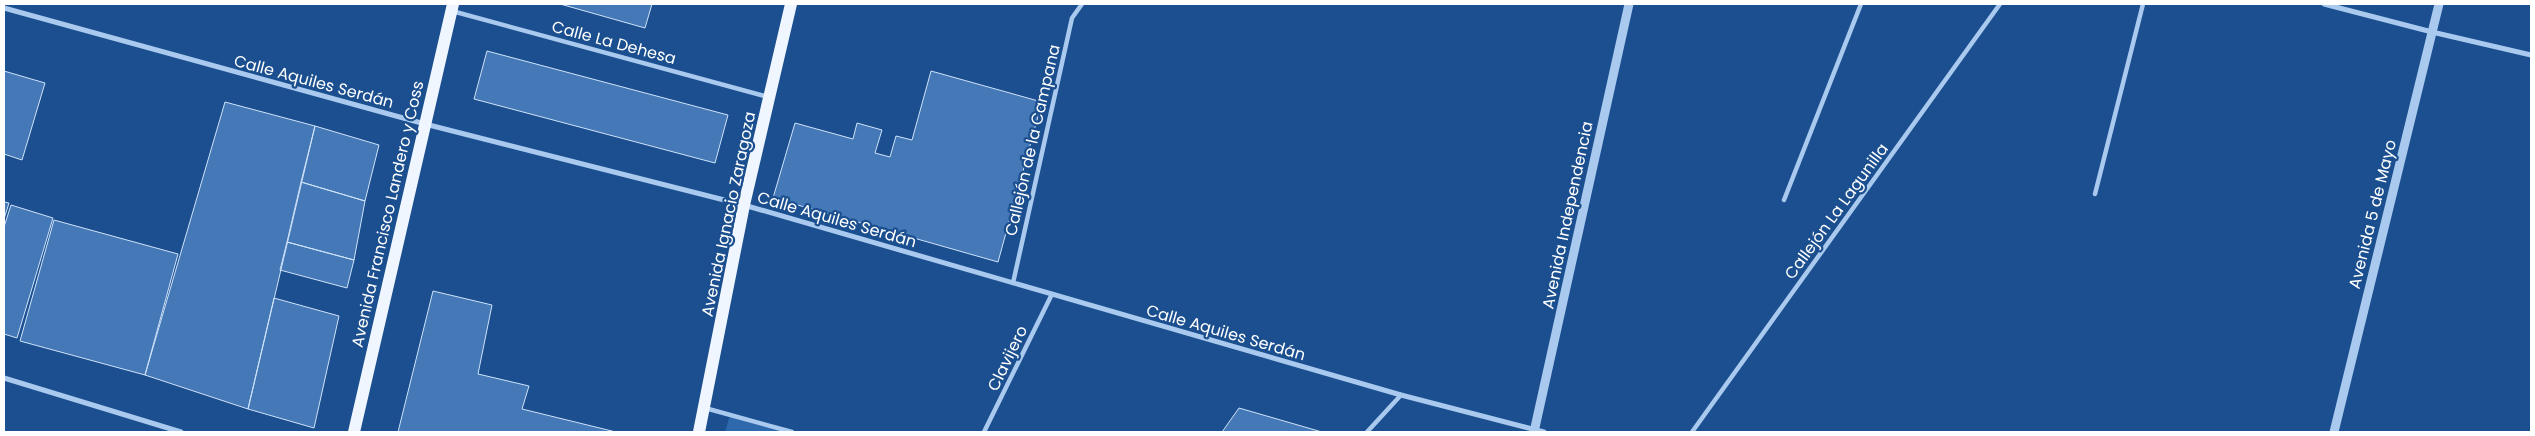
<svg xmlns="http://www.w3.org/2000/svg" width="2535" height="436" viewBox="0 0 2535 436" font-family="Poppins,sans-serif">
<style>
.green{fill:#2e69ad}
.building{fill:#4478b7;stroke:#cfe3fa}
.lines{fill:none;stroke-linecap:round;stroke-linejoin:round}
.pedestrian{stroke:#a9c9ee;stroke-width:4.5}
.minor{stroke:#a9c9ee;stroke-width:5}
.tertiary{stroke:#a9c9ee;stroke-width:9}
.primary{stroke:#f0f6ff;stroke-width:12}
.labels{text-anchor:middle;stroke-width:4.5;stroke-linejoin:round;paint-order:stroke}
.street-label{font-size:16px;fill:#fff;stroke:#1b4f8f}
</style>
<rect width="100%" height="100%" fill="#1b4f8f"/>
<path class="green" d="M730 415 792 432H725Z"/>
<path class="building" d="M560 4H652L645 28Z
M487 51 728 115 715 163 474 99Z
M4 71 45 83 22 160 4 154Z
M931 71 1042 102 998 262 773 198 795 123 853 139 857 123 882 130 875 153 890 157 896 136 912 140Z
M225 102 315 126 248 409 145 375Z
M315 126 379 145 365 201 301 182Z
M301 182 365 201 354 260 287 242Z
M4 202 9 203 4 219Z
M11 205 53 218 17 338 4 334V227Z
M54 220 178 254 145 375 20 341Z
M287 242 354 260 347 288 280 270Z
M433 291 492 305 478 374 529 386 522 409 616 432H398Z
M274 298 339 316 314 428 248 409Z
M1239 408 1322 432H1222Z"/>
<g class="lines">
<path class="pedestrian" d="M452 11 768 97
M2095 194 2143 4
M1784 200 1861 4
M1013 283 1072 18 1082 4
M705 408 792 432
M984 432 1052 294
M1367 432 1401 395
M1692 432 2000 4"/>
<path class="minor" d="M2324 4 2432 32 2531 55
M4 8 425 124 744 205 1401 395 1544 432
M4 378 181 432"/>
<path class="tertiary" d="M1534 432 1629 4
M2334 432 2439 4"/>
<path class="primary" d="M354 432 453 4
M699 432 744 205 791 4"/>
</g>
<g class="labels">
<g class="street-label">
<text transform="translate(614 42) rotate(15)" y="6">Calle La Dehesa</text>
<text transform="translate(314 81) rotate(15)" y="6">Calle Aquiles Serdán</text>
<text transform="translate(1032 140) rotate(-77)" y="6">Callejón de la Campana</text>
<text transform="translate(1836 211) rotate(-54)" y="6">Callejón La Lagunilla</text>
<text transform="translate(387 214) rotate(-77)" y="6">Avenida Francisco Landero y Coss</text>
<text transform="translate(728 214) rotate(-78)" y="6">Avenida Ignacio Zaragoza</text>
<text transform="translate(2372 214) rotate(-76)" y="6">Avenida 5 de Mayo</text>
<text transform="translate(1567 215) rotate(-78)" y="6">Avenida Independencia</text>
<text transform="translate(837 219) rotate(16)" y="6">Calle Aquiles Serdán</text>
<text transform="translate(1226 332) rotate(16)" y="6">Calle Aquiles Serdán</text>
<text transform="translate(1007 358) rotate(-64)" y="6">Clavijero</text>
</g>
</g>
<rect width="2535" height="436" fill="none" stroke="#ffffff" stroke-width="10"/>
</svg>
